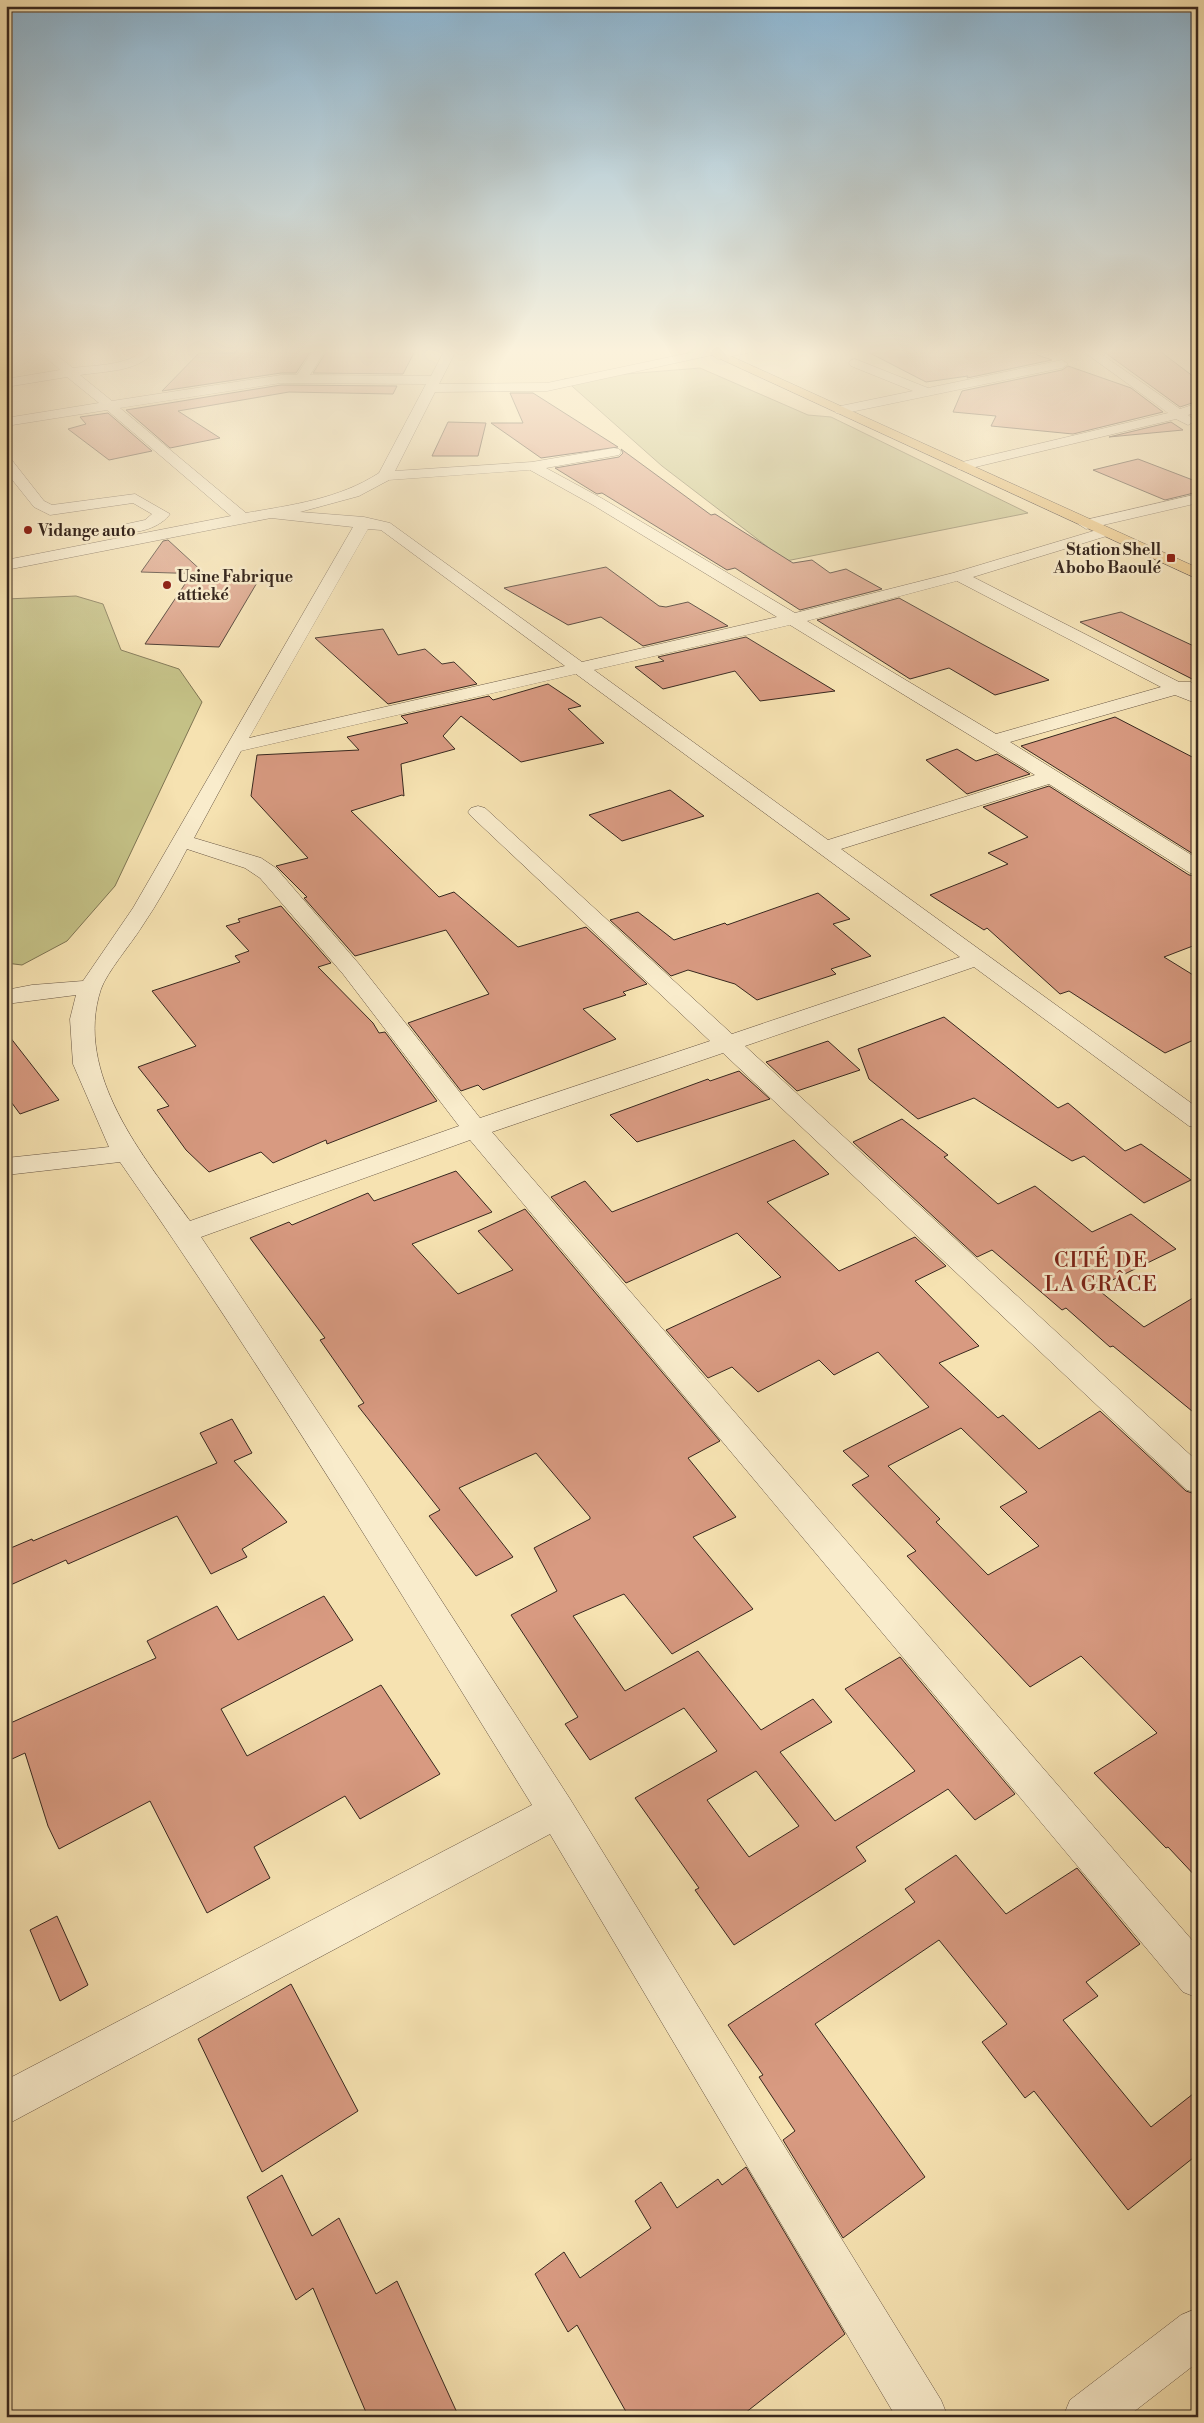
<svg xmlns="http://www.w3.org/2000/svg" width="1204" height="2423" viewBox="0 0 1204 2423" font-family="'Libre Bodoni',serif">
<style>
.green{fill:#c4c186;stroke:#7e7452}
.building{fill:#d89a81;stroke:#38281f;fill-rule:evenodd}
.lines{fill:none;stroke-linecap:round;stroke-linejoin:round}
.minor-casing{stroke:#685644;stroke-width:1}
.major-casing{stroke:#38281f;stroke-width:1}
.minor{fill:#f9eccc;fill-rule:evenodd}
.major{fill:#ebc178;fill-rule:evenodd}
.poi-dot{fill:#8f2418;stroke:#f9eccc;stroke-width:2}
.labels{text-anchor:middle;stroke-width:5;stroke-linejoin:round;paint-order:stroke}
.far-poi-label{font-size:16px;font-weight:bold;fill:#38281f;stroke:#f9eccc;text-anchor:start}
.neighbourhood-label{font-size:21px;letter-spacing:1px;fill:#7a1f14;stroke:#f9eccc}
</style>
<rect width="100%" height="100%" fill="#f6e2b1"/>
<filter id="stains"><feTurbulence type="fractalNoise" baseFrequency=".004" numOctaves="4"/><feColorMatrix values="0 0 0 0 .2 0 0 0 0 .09 0 0 0 0 .02 0 0 0 .5 -.17"/></filter>
<radialGradient id="worn" r=".72"><stop offset=".6" stop-color="#630" stop-opacity="0"/><stop offset="1" stop-color="#630" stop-opacity=".3"/></radialGradient>
<path class="green" d="M700 368 808 415 831 417 1028 513 786 561 662 466 564 379Z
M76 596 103 604 121 650 179 669 202 702 115 886 67 941 22 965 6 963V599Z"/>
<path class="building" d="M238 349H312L296 373H281L162 391 199 353H235Z
M328 349H416L403 374 313 373Z
M862 349H1036L1037 355 1052 360 967 378 968 376 926 382Z
M1100 349H1157L1198 380V401L1180 407Z
M1068 366 1131 388 1163 412 1073 434 991 426 996 416 953 412 962 391 1062 370Z
M281 385 397 386 393 394 289 392 178 411 220 438 170 448 126 410Z
M510 393H533L618 447 541 458 491 423H523Z
M108 413 152 451 109 460 68 429 86 424 80 417Z
M448 422 486 423 478 456H432Z
M1171 422 1183 430 1109 437Z
M621 449 711 515 715 514 793 563 812 560 830 573 846 569 882 589 800 610 735 568 727 570 602 493 597 494 555 468 619 457 623 453Z
M1138 459 1198 482V492L1165 500 1093 470Z
M168 540 205 574 141 572 163 541Z
M606 567 659 606 666 607 688 602 728 626 643 646 601 617 568 625 504 588Z
M189 578 258 581 219 647 145 644Z
M899 598 982 644 1049 680 995 695 949 668 910 679 817 620Z
M1121 612 1198 648V682L1080 622Z
M383 629 398 655 425 649 442 664 454 662 477 684 388 704 315 638Z
M746 637 835 691 760 701 735 671 663 689 635 667 664 661 658 657Z
M548 684 581 706 568 709 604 743 521 762 461 716 443 736 455 749 401 764 404 796 402 795 351 811 439 897 454 892 518 947 586 927 647 984 623 992 626 995 583 1009 616 1039 483 1090 478 1085 461 1091 408 1023 489 994 446 930 355 956 304 898 307 897 276 866 308 858 251 796 257 755 359 750 347 737 408 723 401 716 489 696 493 700Z
M1115 717 1198 760V857L1021 746Z
M957 749 976 761 997 754 1030 774 967 794 926 760Z
M1049 786 1189 875 1198 876V944L1164 957 1198 978V1038L1165 1053 1069 991 1060 994 987 928 984 930 930 895 1008 864 988 853 1028 837 983 807Z
M670 790 704 816 622 841 589 815Z
M818 893 850 919 833 924 871 956 831 969 836 974 757 1000 735 984 688 970 671 976 610 920 638 912 674 940 725 923 727 925Z
M281 906 331 963 318 967 373 1023 379 1033 385 1032 437 1101 327 1144 326 1140 273 1163 261 1152 209 1172 186 1150 157 1110 169 1106 138 1067 196 1046 152 991 240 962 235 956 249 951 226 926 240 922 238 919Z
M944 1017 1058 1108 1068 1103 1125 1151 1141 1144 1191 1180 1144 1203 1084 1156 1072 1161 974 1098 918 1119 869 1079 858 1049Z
M6 1032 59 1100 20 1114 6 1095Z
M828 1041 860 1070 797 1091 766 1062Z
M739 1071 770 1099 637 1142 610 1115 708 1079 710 1081Z
M902 1119 948 1155 944 1157 998 1204 1035 1186 1092 1232 1131 1214 1176 1249 1096 1288 1144 1327 1198 1295V1416L1113 1346 1110 1347 1066 1308 1062 1310 992 1250 977 1257 853 1142Z
M794 1140 829 1174 767 1202 839 1271 915 1237 946 1266 915 1281 979 1346 939 1363 998 1418 1003 1415 1039 1449 1100 1411 1186 1491 1198 1495V1879L1168 1847 1166 1848 1094 1773 1157 1733 1081 1656 1030 1687 907 1556 916 1551 852 1485 869 1476 843 1451 929 1407 878 1352 834 1375 819 1360 758 1392 732 1367 708 1378 666 1330 781 1277 737 1233 626 1283 551 1197 585 1181 612 1212ZM961 1428 1027 1492 1000 1507 1039 1546 988 1575 936 1522 940 1519 888 1466Z
M456 1171 492 1212 412 1244 458 1294 513 1270 478 1231 525 1209 720 1441 688 1458 736 1517 693 1537 753 1609 672 1654 624 1594 573 1616 625 1691 698 1651 761 1730 813 1699 832 1722 780 1752 835 1821 915 1771 845 1689 900 1657 1015 1794 975 1820 948 1789 856 1847 866 1861 734 1945 695 1890 699 1888 635 1798 717 1751 684 1708 590 1760 565 1724 578 1717 511 1615 557 1591 534 1548 590 1519V1517L536 1453 459 1488 513 1557 476 1576 429 1516 440 1510 358 1406 364 1403 320 1340 325 1338 250 1238 289 1222 292 1225 368 1193 374 1201ZM756 1771 799 1826 749 1857 707 1800Z
M232 1419 252 1453 234 1461 287 1522 242 1549 247 1557 211 1574 177 1516 68 1564 66 1560 6 1587V1550L32 1539 33 1541 217 1463 200 1433Z
M324 1596 353 1640 221 1709 247 1756 381 1685 440 1774 360 1819 345 1796 254 1847 270 1878 207 1913 150 1801 59 1849 48 1826 25 1753 12 1759 6 1743V1725L156 1658 147 1641 217 1606 238 1640Z
M956 1855 1006 1914 1077 1868 1140 1944 1086 1982 1098 1996 1063 2020 1151 2127 1198 2090V2154L1128 2210 1034 2091 1025 2098 982 2042 1007 2024 939 1940 815 2024 925 2177 843 2238 783 2140 795 2131 759 2077 763 2075 728 2025 915 1902 905 1889Z
M57 1916 88 1985 60 2001 30 1930Z
M291 1984 358 2111 262 2172 198 2039Z
M746 2167 845 2334 740 2417H629L577 2325 568 2332 535 2274 564 2252 580 2278 651 2228 635 2201 661 2182 677 2208 718 2179 722 2185Z
M282 2175 312 2236 339 2218 376 2294 397 2281 459 2417H368L313 2288 296 2300 247 2197Z"/>
<g class="lines">
<defs>
<path id="minor" d="M36 349H49L73 368C94 365 130 366 144 349H156C141 372 106 371 80 375L112 401 281 375H297L314 349H326L310 375 431 376 445 349H457L439 384 547 383 708 349 717 352 754 349 752 352 718 359 712 355 547 391 435 392 395 471 532 462 614 448 619 449 621 452 619 455 546 468 603 499 795 613 953 573 1100 529H1110L1113 532 1110 535 973 577 1179 682H1191L1194 686 1192 689 1198 692V704L1175 695 1010 742 1198 859V874L1190 873 1049 784 841 849 1198 1108V1128L1189 1126 974 967 745 1046 1198 1462V1493L1187 1490 723 1053 492 1132 1198 1947V1998L1183 1992 470 1140 201 1237 364 1481 570 1799 941 2400 948 2417H896L550 1834 6 2125V2080L532 1805C398 1589 266 1371 120 1162L6 1175V1158L109 1147 73 1064 70 1019 76 995 6 1004V990L32 985 83 981 133 908 353 527 271 518 6 570V560L231 516 107 410 6 426V418L99 403 67 377 6 387V379L60 370ZM281 383 426 384 379 473C339 499 292 505 246 513L120 408ZM530 470 593 505 777 617 582 662 390 523 364 517 300 512 359 496 389 480ZM368 529 381 530 565 666 249 738ZM957 581 1161 687 996 734 807 621ZM790 625 1035 775 828 840 594 670ZM576 674 960 957 732 1034 485 808 478 806 471 808 468 812 471 816 710 1041 480 1118 359 964 276 868 261 858 194 838 241 751ZM187 849 245 868 260 878 343 974 459 1126 190 1221C144 1157 73 1073 101 989 107 972 131 944 141 928 158 903 173 876 187 849Z
M1080 349H1094L1180 409 1198 403V412L1188 415 1195 421 1188 425 1176 419 963 470 958 469 956 466 958 463 1168 413Z
M855 359 928 388 1062 360 1068 364 1062 368 841 414 836 413 834 410 836 407 913 391 851 366 849 363 851 360Z
M6 458 11 459 44 501 52 505 135 494 170 514C161 527 137 535 122 531L119 528 122 525 145 520 152 514 133 503 50 515 34 507 6 472Z
M1198 494V503L1086 529 1078 524 1081 521Z
M1198 2308V2362L1127 2417H1063L1070 2400 1181 2315Z"/>
<path id="major" d="M699 349H715L1198 568V579Z"/>
</defs>
<use href="#minor" class="minor-casing"/>
<use href="#major" class="major-casing"/>
<use href="#minor" class="minor"/>
<use href="#major" class="major"/>
</g>
<linearGradient id="sky" x2="0" y2="1"><stop stop-color="#8cb7d5"/><stop offset="0.51" stop-color="#fbf2dc"/><stop offset="1" stop-color="#fbf2dc" stop-opacity="0"/></linearGradient>
<rect width="1204" height="688" fill="url(#sky)"/>
<g class="poi-dot">
<circle cx="28" cy="530" r="5"/>
<rect x="1166" y="553" width="10" height="10" rx="2.5"/>
<circle cx="167" cy="585" r="5"/>
</g>
<g class="labels">
<g class="far-poi-label">
<text x="38" y="536">Vidange auto</text>
<text x="1161" y="555" text-anchor="end">Station Shell<tspan x="1161" dy="18">Abobo Baoulé</tspan></text>
<text x="177" y="582">Usine Fabrique<tspan x="177" dy="18">attieké</tspan></text>
</g>
<g class="neighbourhood-label">
<text x="1101" y="1267">CITÉ DE<tspan x="1101" dy="24">LA GRÂCE</tspan></text>
</g>
</g>
<rect width="1204" height="2423" fill="none" stroke="#f6e2b1" stroke-width="25"/>
<rect x="8" y="8" width="1189" height="2408" fill="none" stroke="#38281f" stroke-width="2.5"/>
<rect x="12" y="12" width="1179" height="2398" fill="none" stroke="#38281f"/>
<rect width="100%" height="100%" filter="url(#stains)"/>
<rect width="100%" height="100%" fill="url(#worn)"/>
</svg>
